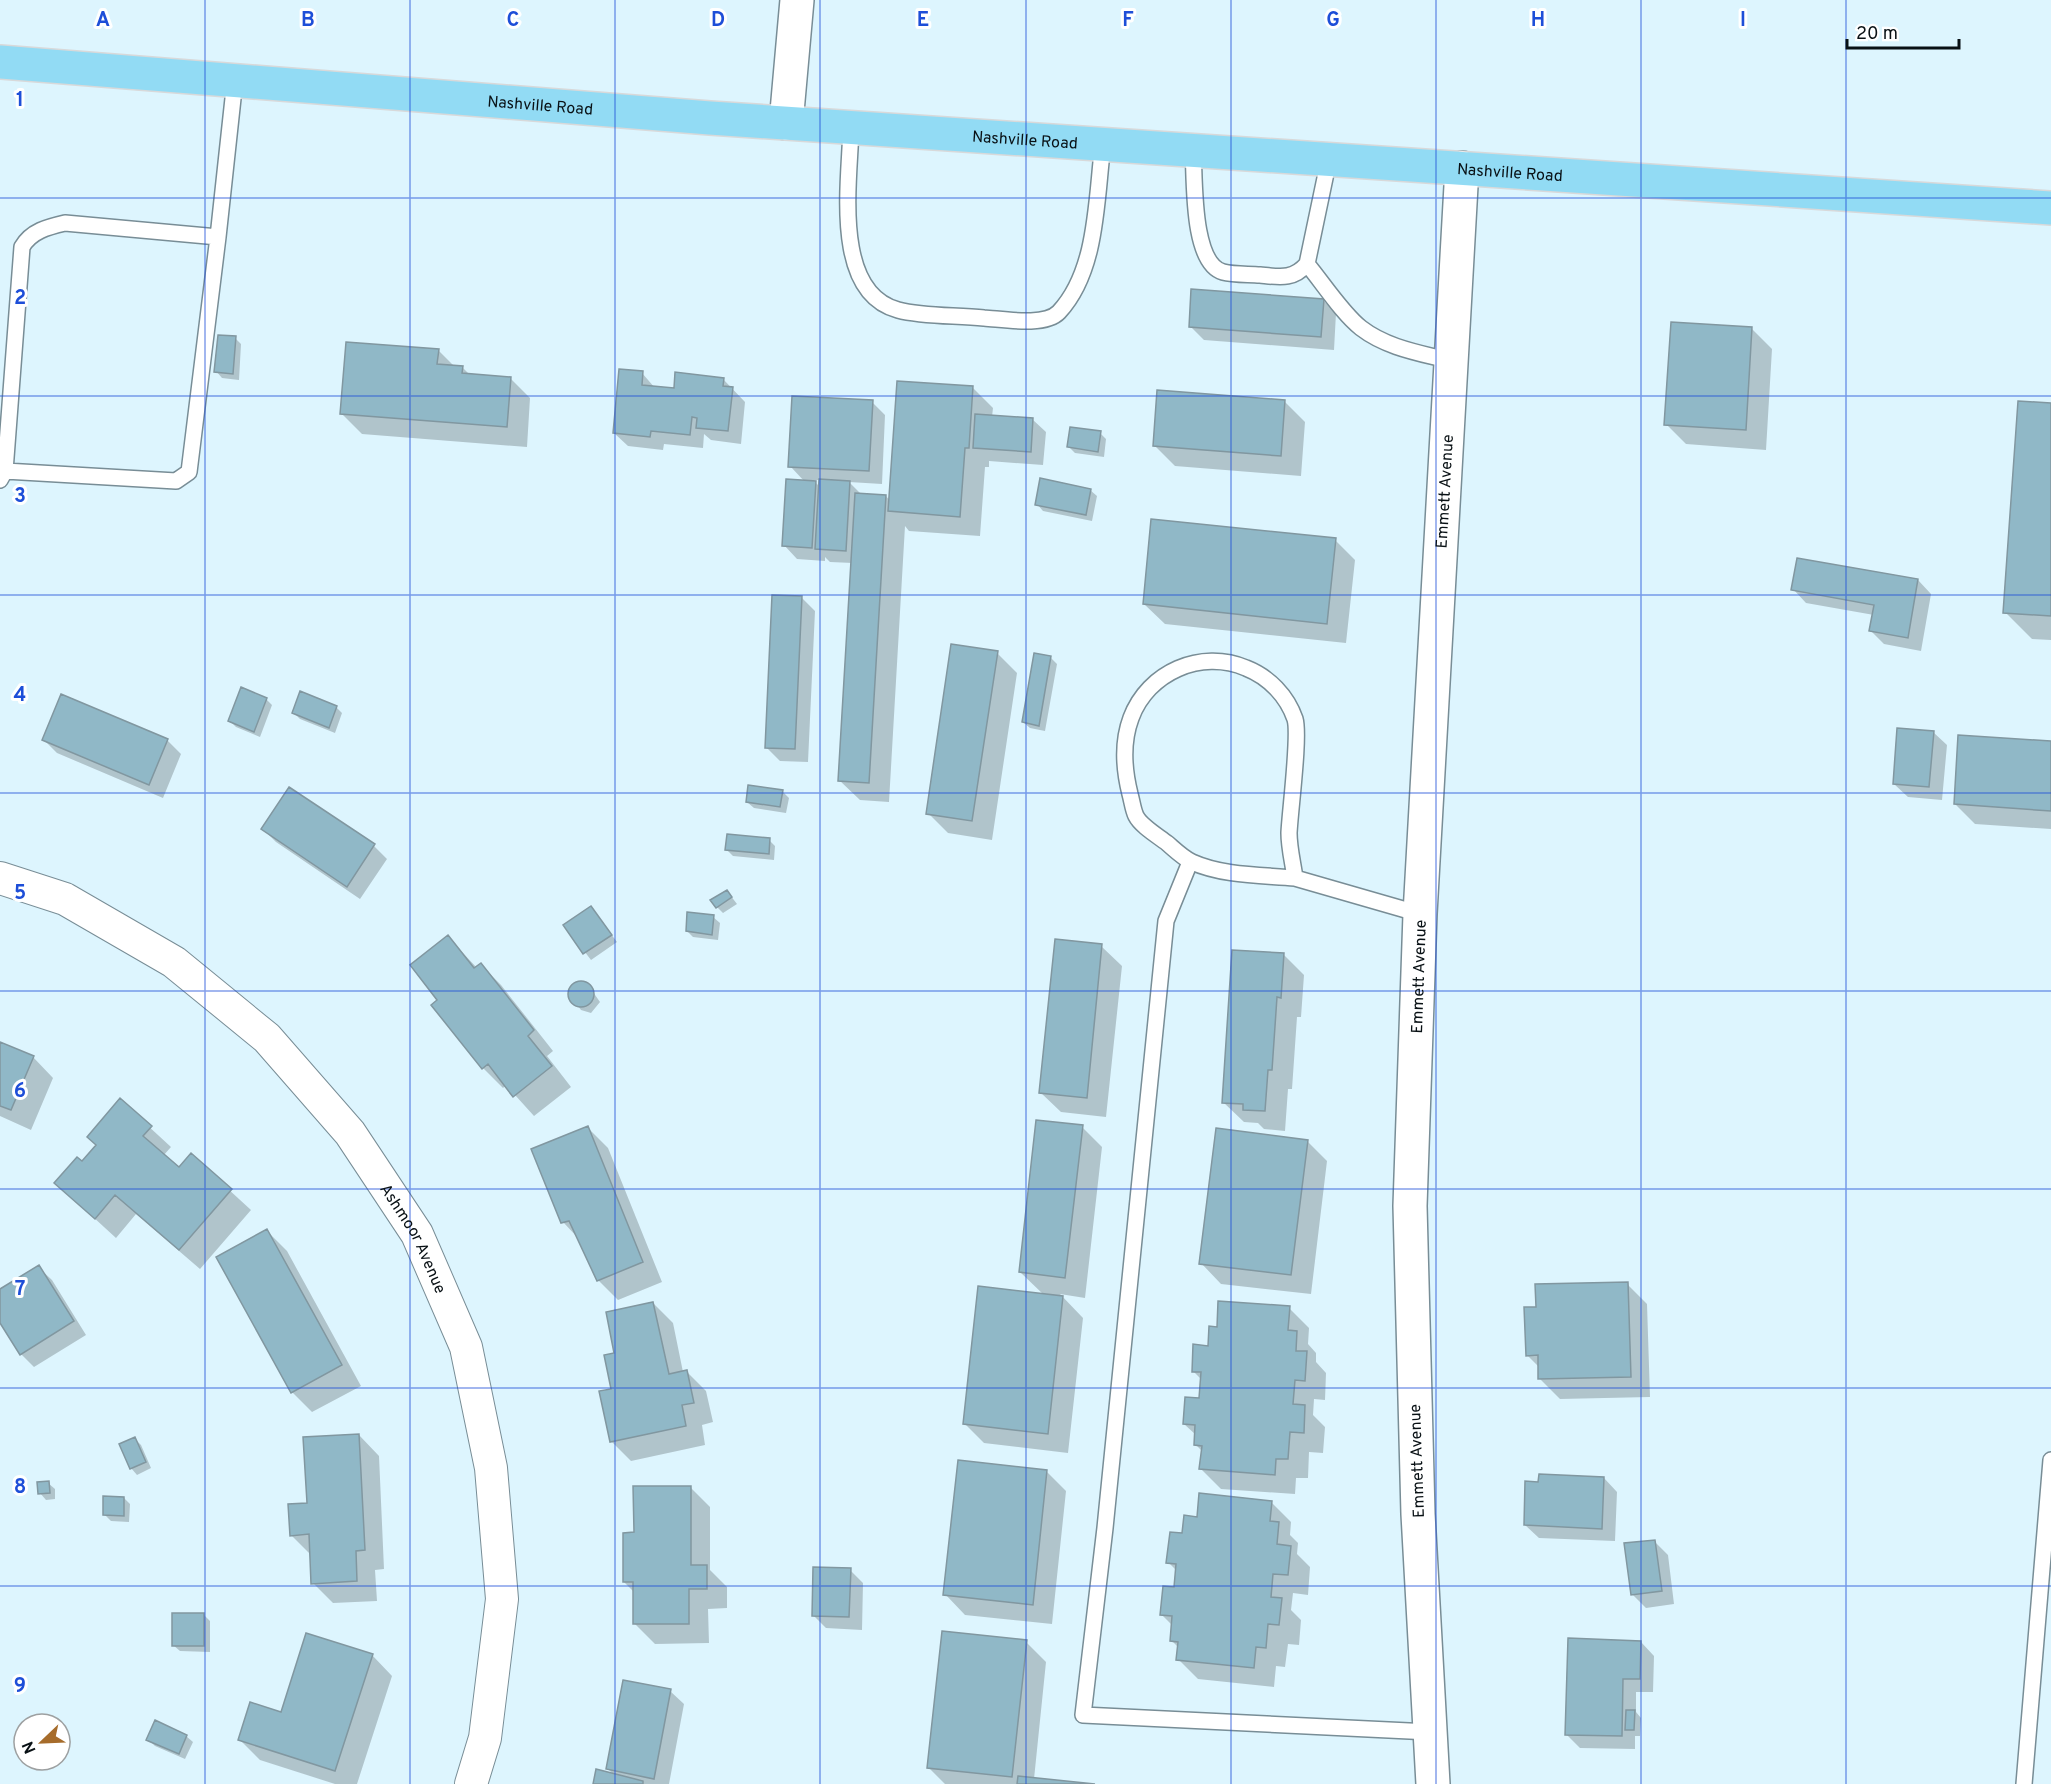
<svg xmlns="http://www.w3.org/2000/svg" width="2051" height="1784" viewBox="0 0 2051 1784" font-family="Overpass,sans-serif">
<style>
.shadow{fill:#0003;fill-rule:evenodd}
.building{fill:#90b8c7;stroke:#8197a0;stroke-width:1.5}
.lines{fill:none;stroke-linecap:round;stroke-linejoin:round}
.lane-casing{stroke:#788d96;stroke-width:18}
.street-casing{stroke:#788d96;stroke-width:34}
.secondary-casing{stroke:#788d96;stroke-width:36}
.primary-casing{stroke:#d8d9da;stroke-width:36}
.lane{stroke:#fff;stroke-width:15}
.street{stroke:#fff;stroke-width:32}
.secondary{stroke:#fff;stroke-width:33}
.primary{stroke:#92dbf4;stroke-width:33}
.grid{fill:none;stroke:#1d4ed8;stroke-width:1.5;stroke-opacity:0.55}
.labels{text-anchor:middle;stroke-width:6;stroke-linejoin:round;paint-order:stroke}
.street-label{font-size:16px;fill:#091115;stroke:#fff}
.grid-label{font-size:20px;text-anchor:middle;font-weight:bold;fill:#1d4ed8;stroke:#fff;stroke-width:6;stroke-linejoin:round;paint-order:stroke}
</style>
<rect width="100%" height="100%" fill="#ddf5fe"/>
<path class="shadow" d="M1323 300 1336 313 1334 350 1204 340 1191 327Z
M1752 329 1772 349 1766 450 1686 444 1666 424Z
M235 338 241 344 239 380 222 378 216 371Z
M438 350 455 367H462L470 375 510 378 530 398 527 447 362 434 342 414Z
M642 373 655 388 675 390 723 379 745 402 741 444 711 440 704 434 703 448 664 444 663 450 628 446 614 433Z
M973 388 993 408 992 417 1032 419 1046 432 1043 465 989 461V467H985L980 536 909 531 905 526 889 802 860 800 839 780 853 563 830 562 825 557V561L797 559 784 545 805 482 790 466 872 402 885 415 882 484 849 482 861 494 886 496 890 501ZM813 480H821L820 487Z
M1285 402 1305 422 1301 476 1175 466 1155 446Z
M2051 405V640L2032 639 2005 612Z
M1100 433 1106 439 1104 457 1075 453 1069 447Z
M1090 490 1097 496 1092 521 1043 511 1037 504Z
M1335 540 1355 560 1346 643 1165 624 1144 604Z
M1798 559 1918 580 1931 594 1921 651 1884 644 1871 631 1874 615 1806 603 1793 589Z
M802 598 815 611 808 762 780 761 766 747Z
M997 653 1017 673 992 840 948 833 928 813Z
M1036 655 1051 658 1057 664 1045 731 1030 728 1023 722Z
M266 699 272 705 260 737 236 727 230 721Z
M336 707 342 713 335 733 300 719 294 713Z
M1933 732 1947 745 1942 800 1908 797 1894 784Z
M44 740H167L181 754 163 798 57 753Z
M2051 743V829L1975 824 1955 804Z
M782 791 789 798 786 813 754 808 747 802Z
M263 829 374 846 387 859 360 899 276 842Z
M769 840 775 846 774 860 733 856 727 850Z
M727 891 737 904 723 913 717 907Z
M591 908 617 942 591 960 565 926Z
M713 917 720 923 718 940 693 937 687 931Z
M448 937 477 968 481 965 501 985 553 1051 547 1056 571 1087 534 1116 506 1085 503 1088 483 1068 439 1000Z
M1101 946 1122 966 1106 1117 1061 1112 1040 1092Z
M1284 955 1304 975 1301 1017H1297L1292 1089H1288L1285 1131 1264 1129 1258 1123 1244 1122 1223 1102Z
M580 983 588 985 600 1002 591 1013 581 1010 571 997 574 986Z
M0 1044 33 1057 53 1078 31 1130 0 1116Z
M121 1101 171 1147 163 1156 179 1169 191 1155 251 1210 200 1269 136 1214 116 1238 56 1183 82 1163 97 1146Z
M1082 1127 1102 1147 1085 1298 1060 1294 1083 1318 1068 1453 984 1443 964 1423 1044 1295 1020 1272Z
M588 1128 608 1148 662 1282 618 1300 598 1280 578 1238 563 1222Z
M1307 1141 1327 1161 1311 1294 1221 1284 1201 1263Z
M267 1231 287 1251 361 1386 312 1412 292 1392Z
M38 1267 52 1280 86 1335 34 1367 21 1354 0 1321V1291Z
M1627 1284 1647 1304 1650 1397 1560 1399 1540 1379V1368L1527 1355 1538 1308Z
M653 1303 673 1323 683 1372 686 1371 706 1391 713 1422 702 1425 705 1445 631 1461 611 1441 616 1354Z
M1289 1308 1309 1328 1308 1344 1316 1353V1362L1326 1373 1325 1400 1314 1399 1313 1415 1325 1427 1323 1453 1309 1452 1308 1478H1296L1295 1494 1221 1489 1201 1469 1203 1452 1195 1444 1196 1435 1184 1424 1200 1400 1202 1380 1193 1371 1218 1328Z
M359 1435 379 1456 384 1569 375 1570 377 1601 333 1603 313 1583 311 1555 291 1535 308 1504Z
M135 1439 141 1445 151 1468 137 1475 131 1468Z
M1046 1471 1066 1491 1052 1624 965 1615 945 1594Z
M1604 1478 1617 1492 1615 1541 1539 1538 1525 1525Z
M48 1483 55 1489V1499L46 1500 40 1493Z
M690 1487 710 1507V1570L727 1587V1608L708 1609 709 1643 655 1644 635 1624 634 1592 624 1582 635 1534Z
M124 1498 130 1504 129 1522 111 1521 104 1514Z
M1271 1502 1291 1522 1290 1535 1298 1543 1297 1554 1310 1567 1308 1595 1293 1593 1291 1610 1301 1620 1299 1645 1288 1644 1285 1667 1276 1666 1274 1687 1198 1679 1178 1659 1179 1648 1171 1640 1173 1626 1162 1615 1175 1589 1177 1571 1168 1562 1184 1535 1198 1518Z
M1654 1541 1668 1555 1674 1604 1646 1608 1633 1595Z
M850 1570 863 1583 862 1630 826 1628 813 1615Z
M204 1615 210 1621V1652L180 1651 173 1645Z
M1026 1642 1046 1662 1034 1779 1080 1784H945L929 1768Z
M1641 1642 1654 1656 1653 1692H1636V1712L1641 1718 1640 1736H1635V1749L1580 1748 1566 1734Z
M372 1655 392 1676 357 1784H335L260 1760 240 1740Z
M670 1691 684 1704 669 1784H594L615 1776 608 1769Z
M186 1736 193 1742 185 1759 155 1746 148 1739Z"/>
<path class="building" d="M1191 289 1324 299 1321 337 1189 327Z
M1671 322 1752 327 1746 430 1664 425Z
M218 335 236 336 233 374 214 372Z
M346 342 439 349 437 364 463 366 462 373 511 377 507 427 340 414Z
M619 369 643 371 642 385 674 388 675 372 724 378 723 386 733 387 728 431 696 428 697 418 692 417 690 435 651 431 650 437 613 433Z
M897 381 973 386 969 448H965L960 517 888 511Z
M1157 390 1285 400 1281 456 1153 446Z
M792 396 873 400 869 471 788 467Z
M2018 401 2051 403V616L2003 613Z
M975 414 1033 418 1031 452 973 448Z
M1070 427 1101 431 1098 452 1067 447Z
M1040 478 1091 489 1086 515 1035 505Z
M786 479 816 481 812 548 782 546Z
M819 479 850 481 846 551 815 549Z
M855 493 886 495 869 783 838 781Z
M1151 519 1336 538 1327 624 1143 604Z
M1797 558 1918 579 1908 638 1869 631 1874 605 1791 590Z
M772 595 802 596 795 749 765 748Z
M951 644 998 651 972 821 926 814Z
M1034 653 1051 656 1039 726 1022 722Z
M241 687 267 698 254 732 228 721Z
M300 691 337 706 329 728 292 713Z
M61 694 168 739 149 785 42 740Z
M1897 728 1934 731 1929 787 1893 784Z
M1958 735 2051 741V811L1954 804Z
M748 785 783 790 780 807 746 802Z
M289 787 375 844 347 887 261 829Z
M727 834 770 838 769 854 725 850Z
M727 890 732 897 716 908 710 900Z
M591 906 612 935 583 954 563 925Z
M687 912 714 915 712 935 686 931Z
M448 935 474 968 481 963 534 1030 528 1036 552 1066 513 1097 488 1064 482 1069 431 1005 437 1000 410 965Z
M1055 939 1102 944 1087 1098 1039 1093Z
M1232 950 1284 953 1281 998 1277 997 1272 1070H1268L1265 1111 1243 1110V1104L1222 1103Z
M568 994a13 13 0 1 1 26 0a13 13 0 1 1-26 0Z
M0 1042 34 1056 11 1110 0 1106Z
M120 1098 152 1126 143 1136 179 1167 191 1153 232 1189 179 1250 115 1195 95 1219 54 1183 77 1157 82 1161 96 1145 87 1137Z
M1036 1120 1083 1125 1065 1278 1019 1272Z
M588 1126 643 1262 597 1281 569 1221 561 1223 531 1149Z
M1216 1128 1308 1140 1291 1275 1199 1264Z
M267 1229 342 1365 291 1393 216 1257Z
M39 1265 74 1321 20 1355 0 1323V1289Z
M1628 1282 1631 1377 1538 1379V1355L1526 1356 1524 1307H1536L1535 1284Z
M978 1286 1063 1296 1048 1434 963 1424Z
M1218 1301 1290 1306 1288 1330 1297 1331 1296 1351H1307L1305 1381 1295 1380 1293 1404 1305 1405 1304 1433 1290 1432 1288 1459H1276L1275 1475 1199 1469 1202 1446 1194 1445 1195 1425 1183 1424 1185 1397 1199 1398 1201 1372H1192L1193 1344 1208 1346 1209 1326 1217 1327Z
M653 1302 669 1374 687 1370 694 1403 682 1405 686 1426 610 1442 599 1391 611 1389 604 1355 614 1353 606 1312Z
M359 1434 365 1550 356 1551 357 1581 311 1584 309 1534 290 1536 288 1504 307 1503 303 1437Z
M135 1437 146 1462 130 1469 119 1444Z
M958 1460 1047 1470 1033 1605 943 1595Z
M1539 1474 1604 1477 1602 1529 1524 1525 1525 1481 1538 1482Z
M49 1481 50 1493 38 1494 37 1482Z
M633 1486H691V1565H707V1589H689V1624H633V1582H623V1533L634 1532Z
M1199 1493 1272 1501 1270 1521 1279 1522 1277 1544 1291 1546 1288 1575 1273 1574 1271 1597 1282 1598 1279 1625 1268 1624 1266 1648 1256 1647 1254 1668 1176 1660 1178 1642 1170 1641 1172 1616 1160 1615 1163 1586 1174 1587 1176 1564 1166 1563 1170 1532 1182 1533 1184 1515 1197 1517Z
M103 1496 124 1497V1516L103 1515Z
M1655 1540 1662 1591 1631 1595 1624 1543Z
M813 1567 851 1568 849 1617 812 1616Z
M172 1613H204V1646H172Z
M942 1631 1027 1640 1012 1777 927 1768Z
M306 1633 373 1654 335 1771 238 1740 250 1702 281 1712Z
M1568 1638 1641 1641 1640 1679H1623L1622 1736 1565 1735Z
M623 1680 671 1689 654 1779 606 1769Z
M1626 1710H1635L1634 1730H1625Z
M155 1720 187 1735 179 1754 146 1740Z
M596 1769 643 1781V1784H593Z
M1018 1776 1095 1784H1017Z"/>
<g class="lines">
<defs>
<path id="lane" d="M851 127C850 179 831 292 898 310 924 317 956 315 984 318 1002 319 1045 327 1059 312 1098 270 1096 198 1103 144
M1193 150C1195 177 1191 263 1223 272 1234 275 1249 274 1260 275 1280 277 1293 280 1307 264L1329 159
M1307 264C1323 283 1342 313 1361 328 1387 348 1420 353 1451 361
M5 471 176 481 189 472 218 237
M0 480 5 471 22 247C31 231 48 227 65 223L218 237 235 80
M1190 862 1166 921 1105 1528 1083 1715 1430 1732
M1295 878C1262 875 1223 876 1192 862 1183 858 1174 849 1167 843 1158 836 1141 826 1136 816 1133 810 1132 801 1130 794 1124 770 1122 742 1131 718 1148 672 1201 649 1246 668 1269 677 1287 696 1295 719 1300 735 1290 811 1289 833 1289 848 1293 863 1295 878L1420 914
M2024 1784 2051 1460"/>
<g id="street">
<path id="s1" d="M0 878 65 899 174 962 267 1038 350 1133 417 1234 466 1347 491 1468 502 1599 485 1738 471 1784"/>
</g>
<g id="secondary">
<path d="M786 123 797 0"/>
<path id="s2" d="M1433 1784 1418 1514 1410 1206 1420 914 1462 168"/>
</g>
<g id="primary">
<path id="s3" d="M0 62 710 118 2051 208"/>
</g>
</defs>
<use href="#lane" class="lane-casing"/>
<use href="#street" class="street-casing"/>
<use href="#secondary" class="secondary-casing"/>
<use href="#primary" class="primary-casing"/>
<use href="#lane" class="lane"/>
<use href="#street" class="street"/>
<use href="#secondary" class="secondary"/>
<use href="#primary" class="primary"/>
</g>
<path class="grid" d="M205 0V1784M410 0V1784M615 0V1784M820 0V1784M1026 0V1784M1231 0V1784M1436 0V1784M1641 0V1784M1846 0V1784M0 198H2051M0 396H2051M0 595H2051M0 793H2051M0 991H2051M0 1189H2051M0 1388H2051M0 1586H2051"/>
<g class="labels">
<g class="street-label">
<text dy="6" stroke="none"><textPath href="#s3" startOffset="542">Nashville Road</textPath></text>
<text dy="6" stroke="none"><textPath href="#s3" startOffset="1028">Nashville Road</textPath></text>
<text dy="6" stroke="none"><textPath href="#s3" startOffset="1514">Nashville Road</textPath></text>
<text dy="6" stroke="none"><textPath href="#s2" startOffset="1294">Emmett Avenue</textPath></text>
<text dy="6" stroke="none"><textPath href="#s2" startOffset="808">Emmett Avenue</textPath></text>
<text dy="6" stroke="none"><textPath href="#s1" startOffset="564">Ashmoor Avenue</textPath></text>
<text transform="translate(1416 1461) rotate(-92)" y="6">Emmett Avenue</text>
</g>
</g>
<g class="grid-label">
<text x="103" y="26">A</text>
<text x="308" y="26">B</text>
<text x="513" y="26">C</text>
<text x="718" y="26">D</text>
<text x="923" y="26">E</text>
<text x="1128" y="26">F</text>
<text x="1333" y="26">G</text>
<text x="1538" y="26">H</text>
<text x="1743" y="26">I</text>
<text x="20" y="106">1</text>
<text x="20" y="304">2</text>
<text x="20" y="502">3</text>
<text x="20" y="701">4</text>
<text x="20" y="899">5</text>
<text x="20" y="1097">6</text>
<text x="20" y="1295">7</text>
<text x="20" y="1493">8</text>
<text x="20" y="1692">9</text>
</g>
<g transform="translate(42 1742) rotate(247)"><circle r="28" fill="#ffffff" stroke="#9da0a1" stroke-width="1.5"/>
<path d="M0-4.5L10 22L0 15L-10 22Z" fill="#a66c2b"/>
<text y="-9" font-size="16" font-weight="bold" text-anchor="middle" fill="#091115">N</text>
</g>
<path d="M1847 39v9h112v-9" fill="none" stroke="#091115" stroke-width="3"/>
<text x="1856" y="39" font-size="18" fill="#091115" stroke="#ffffff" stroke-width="4.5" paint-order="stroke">20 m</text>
</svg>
